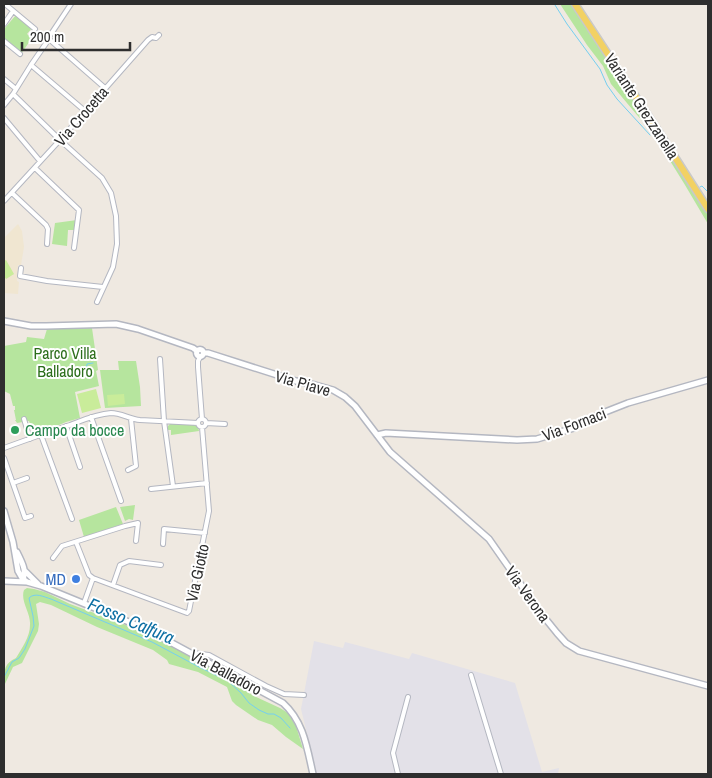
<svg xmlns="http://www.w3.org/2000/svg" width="712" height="778" viewBox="0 0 712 778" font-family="'Archivo Narrow',sans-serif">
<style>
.industrial{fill:#e3e1e8}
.education{fill:#f0e6d1}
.green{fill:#b6e59e}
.pitch{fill:#c9ec9a}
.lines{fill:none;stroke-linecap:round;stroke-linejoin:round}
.stream{stroke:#75cff0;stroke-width:1}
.minor-casing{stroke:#b4b7c1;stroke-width:6}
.tertiary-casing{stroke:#b4b7c1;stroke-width:8}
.primary-casing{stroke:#c9c9c9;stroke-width:9}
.minor{stroke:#fff;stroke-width:4}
.tertiary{stroke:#fff;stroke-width:5}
.primary{stroke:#f2d163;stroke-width:6}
.leisure-dot{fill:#2e9e5b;stroke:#fff;stroke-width:2}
.shop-dot{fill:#3f7fe0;stroke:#fff;stroke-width:2}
.labels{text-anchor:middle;stroke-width:4;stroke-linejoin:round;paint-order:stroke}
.street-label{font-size:16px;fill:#2e2e2e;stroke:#fff}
.park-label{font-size:16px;fill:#2c6e1b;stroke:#fff}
.leisure-label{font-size:16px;fill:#27864d;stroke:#fff;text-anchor:start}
.shop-label{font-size:16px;fill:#366cbe;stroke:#fff;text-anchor:end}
.water-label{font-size:18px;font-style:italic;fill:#0d6fa3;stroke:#fff}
</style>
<rect width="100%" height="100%" fill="#efe9e1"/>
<path class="industrial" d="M314 641 343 648 345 642 409 659 412 653 515 683 542 772 559 768 558 774H317L301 709Z"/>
<path class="education" d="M18 224 22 231 24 247 21 265H18L17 281 19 282 18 294 4 293V238Z"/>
<path class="green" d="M560 4H572L630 90 638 107 653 127 701 202 708 215V224L685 185 651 130 637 115 611 84 603 66 587 45Z
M16 15 32 28 27 34 32 38 21 54 4 38V29Z
M77 220 76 230H68L67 246 52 244 55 223Z
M92 328 98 370 96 371 99 386 75 392 80 418 66 422 52 428 51 425 32 430 29 421 17 423 15 420H16L14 410H15V406H13L10 394 4 391V346L26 342 27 337 44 339 47 329Z
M118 361H136L140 387 141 406 105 408 100 370H119Z
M171 423 192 424 198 427 199 431 171 435V430H168V426Z
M135 505 133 520 129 519 125 521 120 507Z
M116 507 123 524 84 537 79 520Z
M27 588 34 589 45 592 70 604 121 623 161 641 236 681 252 695 280 708 288 713 296 726 303 749 286 737 272 725 258 720 236 705 232 701 227 687 198 672 169 664 167 660 153 650 97 627 51 605 40 602 36 604 39 624 38 631 22 663 13 667 4 686C4 672 3 664 16 658 22 648 30 637 30 625 31 613 20 601 24 590Z"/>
<path class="pitch" d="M6 260 14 274 6 279 4 276V261Z
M96 389 101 408 82 413 77 394Z
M124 394 125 404 108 406 107 395Z"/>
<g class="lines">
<path class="stream" d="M555 5 567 24 600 69 607 85 617 99 650 135
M700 187 702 186 708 192
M87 377 86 372 87 364 93 363
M4 677 12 662 19 658 25 649 34 626 33 616 29 598C35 592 44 597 51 599L152 642 199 667 228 681 241 693 249 703 259 710 268 714H274L281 718 290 728"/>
<defs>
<path id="minor" d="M5 4 35 29
M4 24 13 11
M49 39 105 88
M4 41 20 54
M31 65 85 111
M4 79 16 89
M13 94 60 140 102 178 111 193 116 216 117 244 113 267 97 302
M4 105 13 94 31 65 49 39V37L71 4
M4 118 40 161
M35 168 79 210 74 248
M12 193 46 225 48 229 47 244
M4 201 60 140 148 40 152 37 156 38 159 35
M21 268 20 276 47 281 103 287
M200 357 198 361V367L202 419
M160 359 164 421 173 486
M91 417 121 501
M24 419 30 439
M198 423a4 4 0 1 1 8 0a4 4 0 1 1-8 0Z
M206 423 225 424
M66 426 80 467
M41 435 72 519
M4 448C26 440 48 432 70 425 83 420 96 414 111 413 121 413 130 419 140 420L198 423
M4 458 25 518 31 516
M128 470 136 466 131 419
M13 483 27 478
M151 489 207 483
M76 542 89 575 93 578 84 603
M163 544 164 529 205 533
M53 558 62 546 125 526 138 523 136 541
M93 578 187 613 189 611 209 511 202 427
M113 585 120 565 129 561 161 565
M193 653 209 655 266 686 284 694 304 695
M471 675 501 774
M398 774 393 753 408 697"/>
<path id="tertiary" d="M4 321 31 326H46L116 324 138 329 193 348 197 351
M196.5 353a3.5 3.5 0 1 1 7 0a3.5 3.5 0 1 1-7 0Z
M204 353H208L296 381 315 385 333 390 345 397 355 406 390 452 489 539 540 612 557 633 566 643 579 651 708 686
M377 435 386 433 517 440 537 439 574 428 600 414 628 403 708 380
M4 511 13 542 18 571 22 578 27 582
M17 552C21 561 28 571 22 581
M25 571 38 584
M4 581 27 582 41 586 146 629 283 703C304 722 307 748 313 774"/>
<path id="primary" d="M575 4 657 129 708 209"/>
</defs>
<use href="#minor" class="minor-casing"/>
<use href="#tertiary" class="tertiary-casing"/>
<use href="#primary" class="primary-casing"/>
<use href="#minor" class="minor"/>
<use href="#tertiary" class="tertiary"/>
<use href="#primary" class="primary"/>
</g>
<circle class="leisure-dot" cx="15" cy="430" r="5"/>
<circle class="shop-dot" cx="76" cy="579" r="5"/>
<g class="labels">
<g class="street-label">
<text transform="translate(642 106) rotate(57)" y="6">Variante Grezzanella</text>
<text transform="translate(81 116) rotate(-49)" y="6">Via Crocetta</text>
<text transform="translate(303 383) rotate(16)" y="6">Via Piave</text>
<text transform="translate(574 424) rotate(-21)" y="6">Via Fornaci</text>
<text transform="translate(197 573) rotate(-78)" y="6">Via Giotto</text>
<text transform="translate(528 594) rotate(54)" y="6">Via Verona</text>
<text transform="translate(226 672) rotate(28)" y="6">Via Balladoro</text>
</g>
<g class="park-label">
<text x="65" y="359">Parco Villa<tspan x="65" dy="18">Balladoro</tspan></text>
</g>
<g class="leisure-label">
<text x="25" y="436">Campo da bocce</text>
</g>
<g class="shop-label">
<text x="66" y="585">MD</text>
</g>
<g class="water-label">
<text transform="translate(131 621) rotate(23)" y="6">Fosso Calfura</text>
</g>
</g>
<rect width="712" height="778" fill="none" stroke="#2e2e2e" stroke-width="10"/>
<path d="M22 42v8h108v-8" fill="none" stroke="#2e2e2e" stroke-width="2.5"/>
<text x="30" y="42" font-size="15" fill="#2e2e2e" stroke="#ffffff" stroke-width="4" paint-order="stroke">200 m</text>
</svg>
